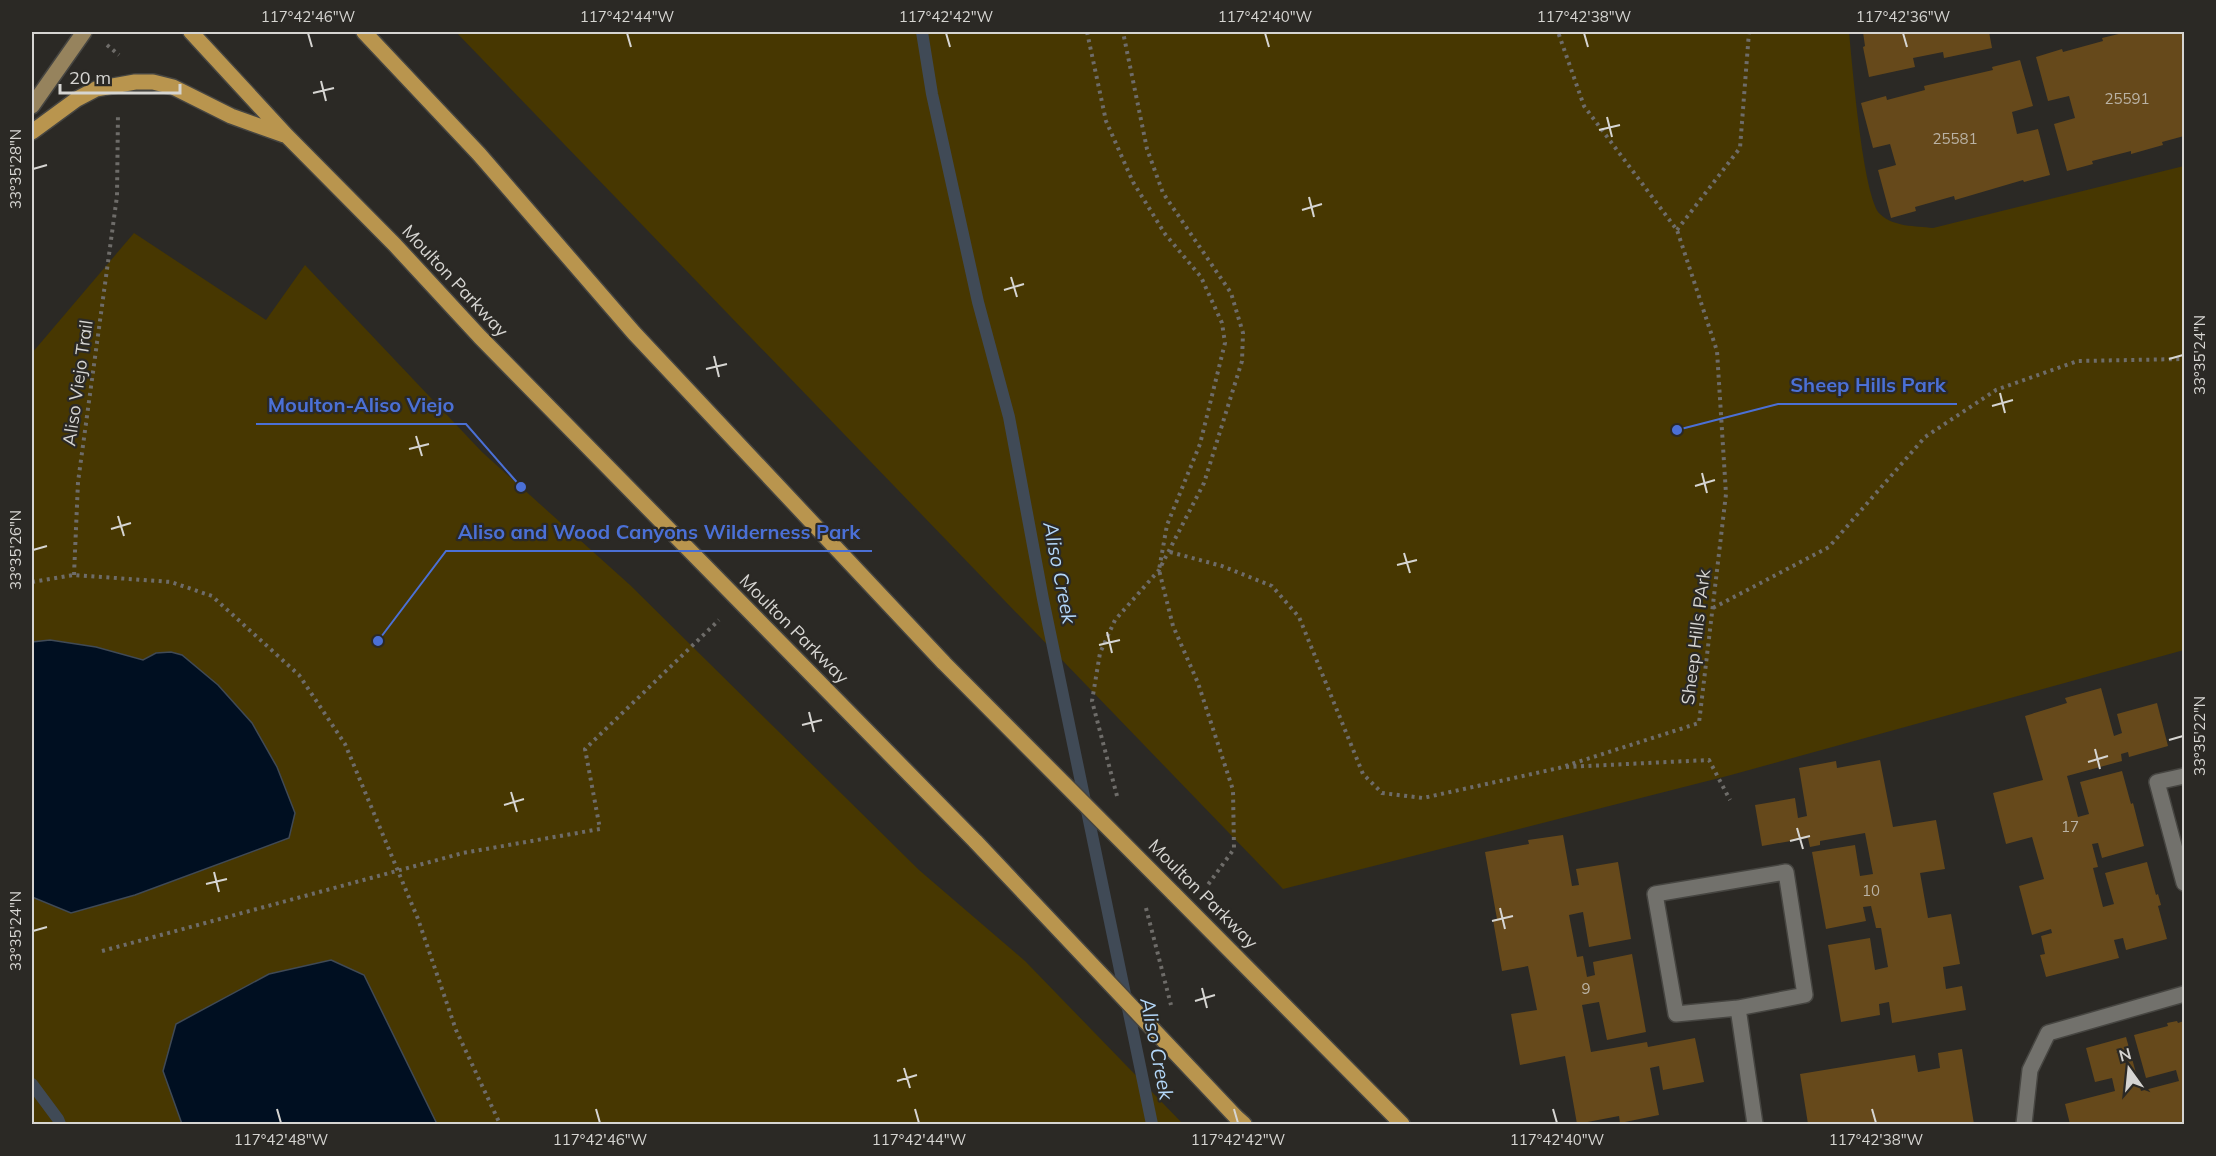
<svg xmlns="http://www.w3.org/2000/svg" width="2216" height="1156" viewBox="0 0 2216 1156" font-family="Mulish,sans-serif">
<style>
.green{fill:#473701}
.water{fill:#000f21;stroke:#404a56;stroke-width:1.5}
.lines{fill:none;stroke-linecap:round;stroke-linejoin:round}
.stream{stroke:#404a56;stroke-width:12}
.building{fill:#66491b}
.minor-casing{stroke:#464541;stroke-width:18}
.secondary-casing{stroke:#464541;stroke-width:18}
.primary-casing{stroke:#464541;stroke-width:18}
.path{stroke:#6e6c69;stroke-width:4;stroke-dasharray:3 4.5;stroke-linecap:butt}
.minor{stroke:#72716c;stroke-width:15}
.secondary{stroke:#96835d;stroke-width:15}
.primary{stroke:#b9954e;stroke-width:15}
.primary-bridge-casing{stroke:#464541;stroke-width:18;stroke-linecap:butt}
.primary-bridge{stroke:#b9954e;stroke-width:15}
.ticks{fill:none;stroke:#d6d5d2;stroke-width:2}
.labels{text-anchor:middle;stroke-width:4.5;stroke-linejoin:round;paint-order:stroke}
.number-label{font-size:15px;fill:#bab2a4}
.street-label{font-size:18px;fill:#d6d5d2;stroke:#2b2925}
.water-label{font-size:20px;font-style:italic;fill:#b3d7f9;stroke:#2b2925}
.leader{fill:none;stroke:#4b70d6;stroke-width:2}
.callout-dot{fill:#4b70d6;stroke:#2b2925;stroke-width:2}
.callout-label{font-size:20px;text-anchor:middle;font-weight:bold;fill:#4b70d6;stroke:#2b2925;stroke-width:4.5;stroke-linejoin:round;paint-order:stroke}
.neatline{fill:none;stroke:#d6d5d2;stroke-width:2}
.ticks-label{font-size:15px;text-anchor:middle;fill:#d6d5d2}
</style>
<rect width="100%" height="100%" fill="#2b2925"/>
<path class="green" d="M456 32H1849C1852 62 1863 198 1880 214 1893 227 1916 226 1933 228L2184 166V650L1731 775 1283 889Z
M134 233 266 320 305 265 482 452 630 585 919 870 1025 961 1183 1124H32V353Z"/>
<path class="water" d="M50 640 96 647 143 660 156 653 171 652 182 655 218 685 252 723 277 767 295 813 289 838 135 895 71 913 32 897V642Z
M331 960 364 975 437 1124H182L163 1071 176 1024 269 974Z"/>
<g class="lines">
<path class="stream" d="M922 32 932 94 978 302 1009 417 1043 599 1152 1124
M32 1084 58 1119 60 1124"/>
</g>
<path class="building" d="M1863 32H1989L1992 48 1944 58 1943 52 1913 58 1915 67 1869 77 1863 47 1865 46Z
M2127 32H2184V136L2162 142 2163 145 2131 154V151L2092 161 2093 164 2067 171 2054 124 2075 118 2069 96 2048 101 2036 57 2062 49 2063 52 2103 41 2102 38Z
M2020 60 2033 106 2012 112 2017 134 2038 129 2050 175 2024 182 2023 180 1955 200 1954 196 1915 207 1916 211 1891 218 1878 170 1896 165 1890 144 1873 148 1861 103 1886 96 1887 100 1925 90 1924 86 1993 70 1992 67Z
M2101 688 2114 736 2122 733 2117 714 2157 703 2168 746 2129 757 2128 752 2121 754 2122 761 2067 776 2078 817 2089 814 2080 782 2122 771 2131 804 2133 803 2144 846 2102 858 2098 843 2092 844 2098 867 2093 868 2103 907 2114 904 2105 873 2147 862 2156 895 2158 894 2161 905 2158 906 2167 939 2126 950 2123 938 2114 940 2119 958 2046 977 2040 955 2045 954 2041 936 2052 933 2051 929 2032 935 2019 886 2044 879 2032 837 2006 844 1993 793 2043 780 2025 716 2067 703 2065 698Z
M1880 760 1893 827 1936 820 1945 869 1920 873 1928 918 1951 914 1960 964 1943 967 1946 989 1962 986 1966 1010 1892 1023 1889 1002 1879 1004 1880 1015 1841 1022 1828 945 1870 938 1875 970 1888 967 1881 928H1876L1871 906 1863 907 1866 921 1826 929 1812 852 1855 845 1860 876 1873 874 1865 833 1820 841V845L1810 847 1808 838 1762 846 1755 805 1795 798 1798 818 1807 816 1799 768 1836 761 1837 768Z
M1563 835 1572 886 1579 885 1576 869 1618 862 1631 939 1589 947 1583 912 1569 915 1577 957 1583 956 1587 977 1595 975 1593 962 1632 954 1646 1032 1607 1040 1599 1002 1582 1005 1591 1052 1647 1042 1648 1047 1695 1038 1704 1082 1663 1090 1659 1066 1650 1068 1659 1115 1620 1123 1619 1116 1577 1124 1565 1056 1520 1065 1511 1014 1537 1010 1528 966 1502 971 1493 920 1497 919 1485 852 1529 844 1528 840Z
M2177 1021 2178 1023 2184 1021V1124H2070L2065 1104 2115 1091 2112 1078 2095 1082 2086 1048 2126 1037 2141 1091 2179 1081 2176 1070 2146 1078 2134 1035 2168 1026 2167 1023Z
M1962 1049 1974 1124H1808L1800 1074 1915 1055 1918 1072 1940 1068 1938 1053Z"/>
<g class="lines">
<defs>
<path id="minor" d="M2184 776 2157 782 2184 883
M1786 872 1805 995 1738 1008 1676 1014 1655 894Z
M1738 1008 1755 1124
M2024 1124 2030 1070 2048 1033 2184 994"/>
<path id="secondary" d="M32 106 84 32"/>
<path id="primary" d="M191 32 287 136 395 245 480 337 976 842
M364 32 479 154 634 333 944 663
M32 132 77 99 96 89 135 82H153L173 87 231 116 284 135
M1173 893 1402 1124
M1235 1116 1244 1124"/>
</defs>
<use href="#minor" class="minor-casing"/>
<use href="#secondary" class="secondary-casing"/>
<use href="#primary" class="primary-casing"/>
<path class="path" d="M1087 32 1106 121 1133 182 1165 234 1201 277 1222 323 1225 343 1200 444 1167 525 1159 570 1173 626 1198 683 1233 790 1234 849 1207 886
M107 45 119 55
M1677 230 1740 148 1749 32
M1170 552 1222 566 1272 586 1299 617 1363 774 1382 793 1423 798 1559 768 1699 723 1726 494 1717 351 1677 230 1584 106 1558 32
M74 575 78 482 117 196 118 113
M32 582 74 575 171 582 212 596 299 675 345 744 418 919 456 1030 500 1124
M1713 608 1829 547 1925 437 1996 390 2078 361 2184 359
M1566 767 1709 760 1730 800
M1117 796 1092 701 1100 653 1115 620 1159 570 1204 483 1242 361 1243 333 1231 293 1163 193 1147 149 1123 32
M1146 908 1171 1005
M102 951 463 853 600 829 585 749 719 620"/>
<use href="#minor" class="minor"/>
<use href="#secondary" class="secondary"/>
<use href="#primary" class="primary"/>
<defs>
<path id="primary-bridge" d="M944 663 1173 893
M976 842 1235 1116"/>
</defs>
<use href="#primary-bridge" class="primary-bridge-casing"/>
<use href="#primary-bridge" class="primary-bridge"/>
</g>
<path class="ticks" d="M308 33 312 47M627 33 631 47M946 33 950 47M1265 33 1269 47M1584 33 1588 47M1903 33 1907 47M321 81 326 101M313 93 334 88M1607 117 1612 137M1599 130 1620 125M33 169 47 165M1309 197 1314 217M1302 210 1322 204M1011 277 1017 297M1004 290 1024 284M714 356 719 377M2169 359 2183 355M706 369 727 364M2000 393 2005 413M1992 406 2013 400M416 436 422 456M409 449 429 444M1702 473 1707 493M1695 486 1715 480M118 516 124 536M111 529 131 523M33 550 47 546M1404 553 1410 573M1397 565 1417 560M1107 632 1112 653M1099 645 1120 640M809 712 814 732M802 725 822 720M2169 740 2183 736M2095 749 2100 769M2088 762 2108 756M511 792 517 812M504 805 524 799M1797 828 1803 849M1790 841 1810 836M214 872 219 892M206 884 227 879M1500 908 1505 929M1492 921 1513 916M33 931 47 927M1202 988 1207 1008M1195 1001 1215 995M904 1068 910 1088M897 1081 917 1075M277 1109 281 1123M596 1109 600 1123M915 1109 919 1123M1234 1109 1238 1123M1553 1109 1557 1123M1872 1109 1876 1123"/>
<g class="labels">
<g class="number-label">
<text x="2127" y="104">25591</text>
<text x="1955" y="144">25581</text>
<text x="2070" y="832">17</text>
<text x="1871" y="896">10</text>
<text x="1586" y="994">9</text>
</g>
<g class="street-label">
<text transform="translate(455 281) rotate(47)" y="6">Moulton Parkway</text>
<text transform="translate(78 383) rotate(-82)" y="6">Aliso Viejo Trail</text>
<text transform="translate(794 629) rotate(45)" y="6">Moulton Parkway</text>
<text transform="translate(1696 637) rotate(-83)" y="6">Sheep Hills PArk</text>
<text transform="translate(1203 894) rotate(45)" y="6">Moulton Parkway</text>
</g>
<g class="water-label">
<text transform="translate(1060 573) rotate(79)" y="7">Aliso Creek</text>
<text transform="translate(1157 1049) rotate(79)" y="7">Aliso Creek</text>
</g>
</g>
<path class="leader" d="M1677 430L1778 404H1957M521 487L466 424H256M378 641L446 551H872"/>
<g class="callout-dot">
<circle cx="1677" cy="430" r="6"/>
<circle cx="521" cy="487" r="6"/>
<circle cx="378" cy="641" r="6"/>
</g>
<g class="callout-label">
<text x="1868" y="392">Sheep Hills Park</text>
<text x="361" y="412">Moulton-Aliso Viejo</text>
<text x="659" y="539">Aliso and Wood Canyons Wilderness Park</text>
</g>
<rect width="2216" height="1156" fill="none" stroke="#2b2925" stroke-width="66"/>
<g transform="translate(2129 1069) rotate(345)" stroke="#2b2925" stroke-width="4.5" paint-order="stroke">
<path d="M0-4.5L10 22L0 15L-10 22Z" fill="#d6d5d2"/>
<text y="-9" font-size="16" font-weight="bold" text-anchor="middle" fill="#d6d5d2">N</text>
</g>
<path d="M60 84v9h120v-9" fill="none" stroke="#d6d5d2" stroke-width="3"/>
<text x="69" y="84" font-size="18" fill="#d6d5d2" stroke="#2b2925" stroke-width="4.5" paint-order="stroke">20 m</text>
<rect x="33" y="33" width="2150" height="1090" class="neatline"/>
<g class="ticks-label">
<text x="308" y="22">117°42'46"W</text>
<text x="627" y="22">117°42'44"W</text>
<text x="946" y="22">117°42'42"W</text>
<text x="1265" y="22">117°42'40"W</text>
<text x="1584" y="22">117°42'38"W</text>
<text x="1903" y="22">117°42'36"W</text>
<text transform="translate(16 169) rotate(-90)" y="5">33°35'28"N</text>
<text transform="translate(2200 355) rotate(-90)" y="5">33°35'24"N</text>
<text transform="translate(16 550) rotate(-90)" y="5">33°35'26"N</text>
<text transform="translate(2200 736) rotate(-90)" y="5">33°35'22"N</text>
<text transform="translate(16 931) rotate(-90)" y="5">33°35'24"N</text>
<text x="281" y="1145">117°42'48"W</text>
<text x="600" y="1145">117°42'46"W</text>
<text x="919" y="1145">117°42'44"W</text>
<text x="1238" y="1145">117°42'42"W</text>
<text x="1557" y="1145">117°42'40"W</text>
<text x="1876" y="1145">117°42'38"W</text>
</g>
</svg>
